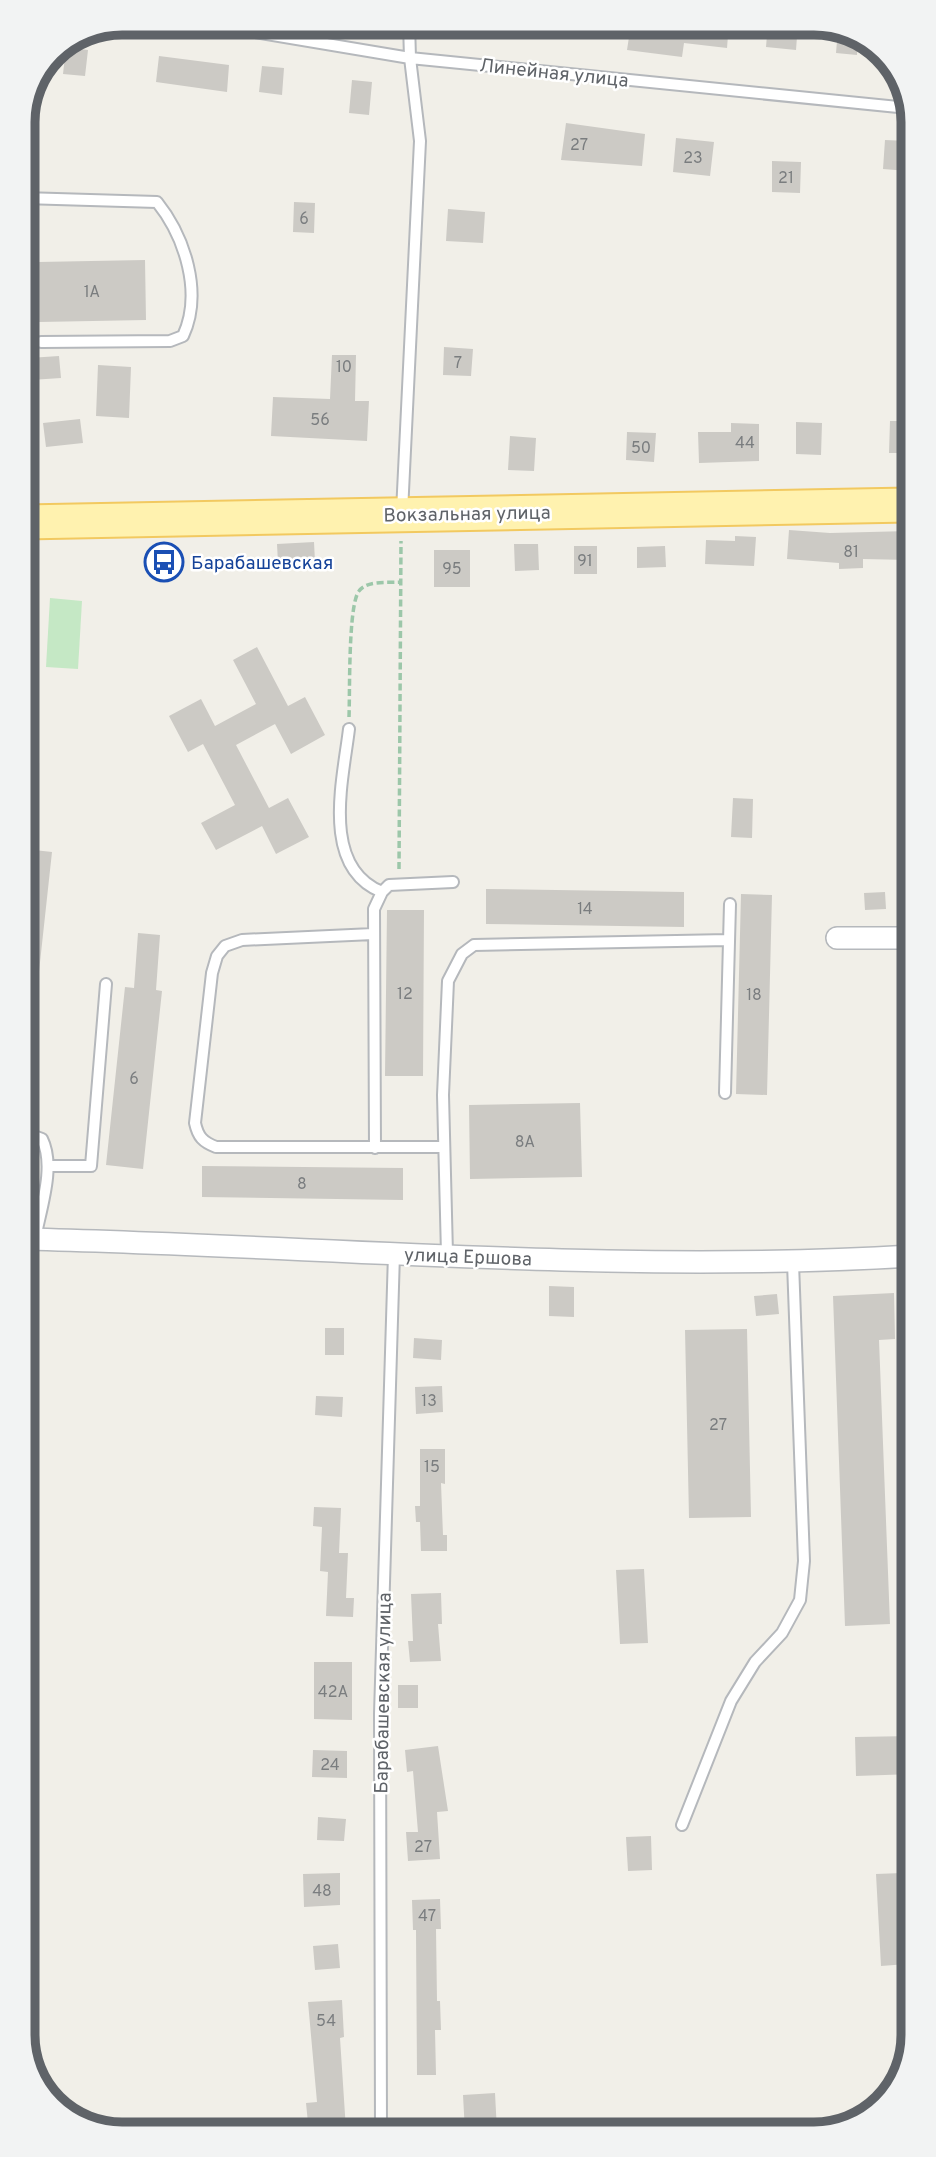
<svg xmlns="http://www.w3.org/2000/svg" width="936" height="2157" viewBox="0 0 936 2157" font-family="Overpass,sans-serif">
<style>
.green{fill:#c5e8c5}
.building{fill:#cccac5}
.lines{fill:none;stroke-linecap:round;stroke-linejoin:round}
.lane-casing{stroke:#b5b8bc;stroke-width:14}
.street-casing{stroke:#b5b8bc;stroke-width:24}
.primary-casing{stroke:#f2c960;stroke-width:37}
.path{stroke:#9cc7a9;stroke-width:3.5;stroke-dasharray:7 3.5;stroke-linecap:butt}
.lane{stroke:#fff;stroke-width:10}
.street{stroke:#fff;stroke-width:21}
.primary{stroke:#fff2af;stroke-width:33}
.labels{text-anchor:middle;stroke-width:5;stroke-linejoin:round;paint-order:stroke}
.number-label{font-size:16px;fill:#7a7d7f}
.street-label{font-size:19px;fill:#5f6368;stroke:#fff}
.transit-label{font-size:19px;fill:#164399;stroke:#fff;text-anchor:start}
.rim{fill:none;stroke:#5f6368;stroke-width:9}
</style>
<rect width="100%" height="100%" fill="#f1efe8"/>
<path class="green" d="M50 598 82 601 78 669 46 667Z"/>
<path class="building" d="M594 23H670L702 28 703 23H729L727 48 684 43 682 57 627 50 629 37 594 30Z
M768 23H798L796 50 766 47Z
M838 29 858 37 857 55 836 53Z
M66 47 88 50 85 76 63 74Z
M159 56 229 65 227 92 156 82Z
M262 66 284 68 282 95 259 92Z
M352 80 372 82 369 115 349 113Z
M566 123 645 134 642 166 561 160Z
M676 138 714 142 710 176 673 172Z
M885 140 908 141V171L883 169Z
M772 161 801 162 800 193 772 192Z
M294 202 315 203 314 233 293 232Z
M448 209 485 212 483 243 446 241Z
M145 260 146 320 39 322 38 262Z
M444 347 473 349 471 376 443 375Z
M332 355H356L355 401H369L367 441 271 436 273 397 330 399Z
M59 356 61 378 31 380 29 358Z
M98 365 131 367 129 418 96 416Z
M80 419 83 443 46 447 43 423Z
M890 421H909V453H889Z
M796 422 822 423 821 455 796 454Z
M731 423 759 424V461L699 463 698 432H731Z
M627 432 656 433 654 462 626 460Z
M510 436 536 438 534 471 508 470Z
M789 530 830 533 909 531V560L863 559V568L839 569V563L787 559Z
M735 536 756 537 754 566 705 564 706 540 735 541Z
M314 542 315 562 278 563 277 544Z
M514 544H538L539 570 515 571Z
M574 546H597V574H574Z
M665 546 666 567 637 568V547Z
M434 550H470V587H434Z
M257 647 288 706 305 697 325 735 291 754 275 724 236 745 269 808 288 798 309 837 276 854 262 826 216 850 201 823 235 805 203 744 188 752 169 716 201 699 215 726 256 704 233 660Z
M733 798 753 799 752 838 731 837Z
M25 849 52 852 36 999H25Z
M486 889 684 892V927L486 924Z
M885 892 886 909 865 910 864 893Z
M741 894 772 895 767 1095 736 1094Z
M387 910H424L423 1076H385Z
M138 933 160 935 156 990 162 991 143 1169 106 1165 125 987 134 988Z
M580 1103 582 1177 470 1179 469 1105Z
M202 1166 403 1168V1200L202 1197Z
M549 1286 574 1287V1317L549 1316Z
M894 1293 895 1339 879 1340 890 1624 845 1626 833 1296Z
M777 1294 779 1314 756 1316 754 1296Z
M325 1328H344V1355H325Z
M747 1329 751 1517 689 1518 685 1330Z
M414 1338 442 1340 441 1360 413 1358Z
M442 1386 443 1412 416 1414 415 1387Z
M316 1396 343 1397 342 1417 315 1415Z
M420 1449H445V1484L441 1483 443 1535H447V1551H421L420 1522H416L415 1506H420Z
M314 1507 341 1508 339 1553H348L346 1598H354L353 1617 326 1616 328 1572 320 1571 322 1527 313 1526Z
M644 1569 648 1643 620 1644 616 1570Z
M441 1593 442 1624H438L441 1661 410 1662 408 1641H413L411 1594Z
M314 1662H352V1720L314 1719Z
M398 1685H418V1708H398Z
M912 1736 913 1774 856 1776 855 1737Z
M438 1746 448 1811 437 1812 440 1859 408 1861 406 1832H418L413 1771 407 1772 405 1750Z
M313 1750 347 1751V1778L312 1777Z
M318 1817 346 1819 344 1841 317 1840Z
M651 1836 652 1870 628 1871 626 1837Z
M340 1873V1905L304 1907 303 1874Z
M902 1873 907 1964 881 1966 876 1874Z
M440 1899 441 1929H436L437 2001H440L441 2030H435L436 2075H417L416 1930H413L412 1900Z
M338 1944 340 1968 315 1970 313 1946Z
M342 2000 344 2037 340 2038 346 2130 309 2133 306 2103 317 2102 308 2002Z
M495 2093 497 2131 465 2132 463 2095Z"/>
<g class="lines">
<defs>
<path id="lane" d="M201 23 410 58 908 108
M23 198 157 202C185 237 203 293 183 336L170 341 41 342
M402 512 420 141 410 58 409 23
M349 729C343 780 320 867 382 892
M373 934 242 940 225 946 217 956 212 973 195 1123C198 1137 203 1142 216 1147H443
M725 1093 730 904
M26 1133 42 1139C56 1167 40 1210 35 1239
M375 1148 374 909 382 892 389 885 453 882
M48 1166H91L106 984
M447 1254 443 1095 448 981 462 954 474 945 728 940
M682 1825 731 1701 755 1662 782 1633 800 1600 804 1561 793 1263
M381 2132 380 1714 394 1254"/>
<path id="street" d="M837 938H910
M26 1239C321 1246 616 1274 911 1256"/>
<path id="primary" d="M24 522 909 505"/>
</defs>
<use href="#lane" class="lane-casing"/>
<use href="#street" class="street-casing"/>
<use href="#primary" class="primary-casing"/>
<path class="path" d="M349 717C350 694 348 605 359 591 367 580 388 583 400 582
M399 869 401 541"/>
<use href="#lane" class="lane"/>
<use href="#street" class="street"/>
<use href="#primary" class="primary"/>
</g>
<defs>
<symbol id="bus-ring" viewBox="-11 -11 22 22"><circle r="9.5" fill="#fff" stroke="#1a4fb4" stroke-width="1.5"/><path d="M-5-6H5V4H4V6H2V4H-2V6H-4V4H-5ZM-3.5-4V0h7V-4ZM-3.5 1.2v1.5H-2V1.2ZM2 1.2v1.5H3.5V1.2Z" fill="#1a4fb4"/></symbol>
</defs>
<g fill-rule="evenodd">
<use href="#bus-ring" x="142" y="540" width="44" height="44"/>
</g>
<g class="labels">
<g class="number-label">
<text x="579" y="150">27</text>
<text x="693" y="163">23</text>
<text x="786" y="183">21</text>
<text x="304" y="224">6</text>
<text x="92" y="297">1А</text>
<text x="458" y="368">7</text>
<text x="344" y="372">10</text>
<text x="320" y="425">56</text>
<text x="745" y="448">44</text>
<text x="641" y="453">50</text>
<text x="851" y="557">81</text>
<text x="585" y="566">91</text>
<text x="452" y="574">95</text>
<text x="585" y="914">14</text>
<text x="405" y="999">12</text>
<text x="754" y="1000">18</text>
<text x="134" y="1084">6</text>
<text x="525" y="1147">8А</text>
<text x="302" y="1189">8</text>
<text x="429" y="1406">13</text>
<text x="718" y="1430">27</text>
<text x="432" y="1472">15</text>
<text x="333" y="1697">42А</text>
<text x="330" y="1770">24</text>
<text x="423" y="1852">27</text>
<text x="322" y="1896">48</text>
<text x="427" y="1921">47</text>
<text x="326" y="2026">54</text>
</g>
<g class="street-label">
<text transform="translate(554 72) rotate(6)" y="7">Линейная улица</text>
<text transform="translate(467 513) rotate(-1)" y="7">Вокзальная улица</text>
<text transform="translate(468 1256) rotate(2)" y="7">улица Ершова</text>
<text transform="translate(382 1693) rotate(-89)" y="7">Барабашевская улица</text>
</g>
<g class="transit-label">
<text x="191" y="569">Барабашевская</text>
</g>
</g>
<path d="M0 0H936V2157H0ZM122 35H814A87 87 0 0 1 901 122V2035A87 87 0 0 1 814 2122H122A87 87 0 0 1 35 2035V122A87 87 0 0 1 122 35Z" fill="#f2f3f3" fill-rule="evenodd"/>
<path class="rim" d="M122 35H814A87 87 0 0 1 901 122V2035A87 87 0 0 1 814 2122H122A87 87 0 0 1 35 2035V122A87 87 0 0 1 122 35Z"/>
</svg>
